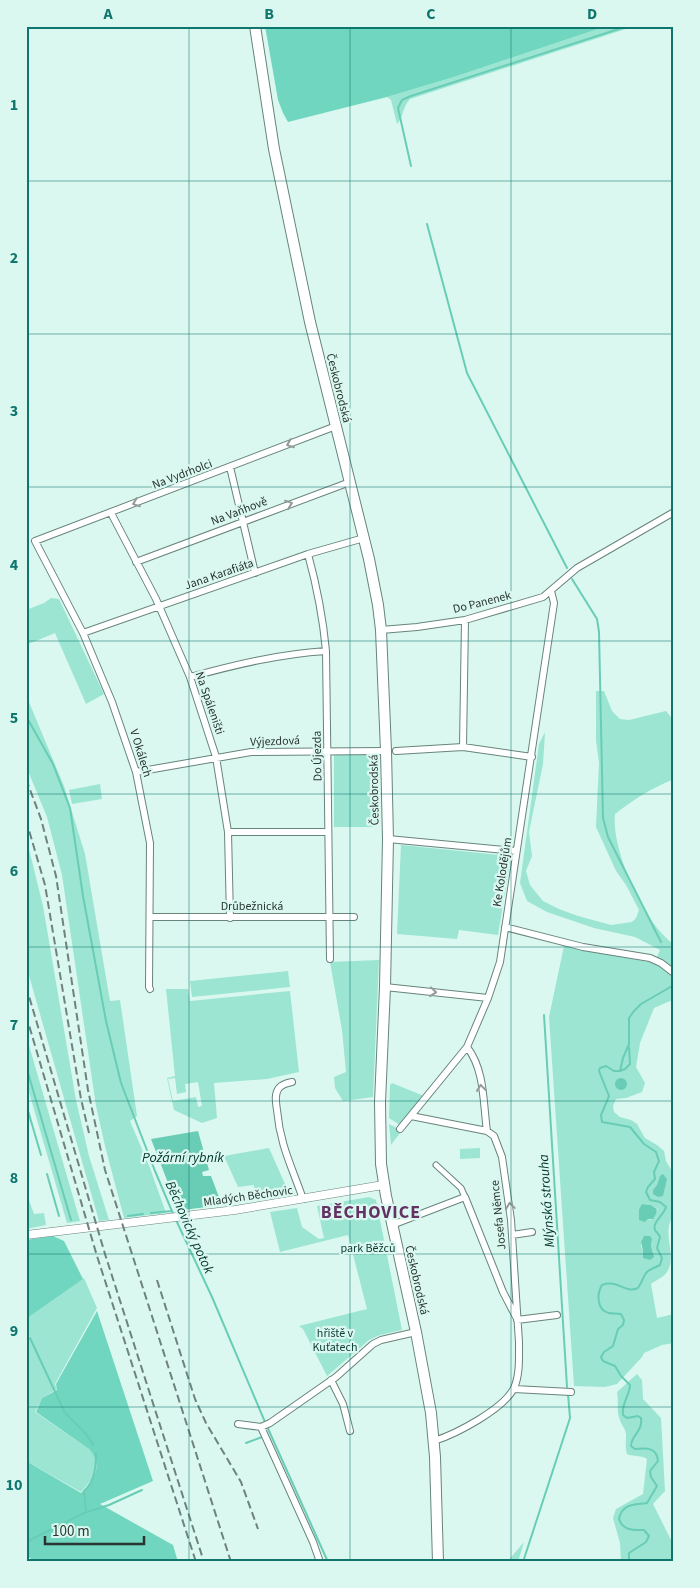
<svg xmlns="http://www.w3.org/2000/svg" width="700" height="1588" viewBox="0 0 700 1588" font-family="'Source Sans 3',sans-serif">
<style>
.green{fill:#9be5d2;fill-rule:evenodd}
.forest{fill:#71d6bf}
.water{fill:#69cdb6}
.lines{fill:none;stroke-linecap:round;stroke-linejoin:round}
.stream{stroke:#69cdb6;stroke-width:2}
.pedestrian-casing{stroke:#68847c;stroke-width:7}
.minor-casing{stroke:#68847c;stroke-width:8}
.tertiary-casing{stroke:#68847c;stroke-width:9}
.primary-casing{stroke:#68847c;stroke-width:12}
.pedestrian{stroke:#fff;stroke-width:5}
.minor{stroke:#fff;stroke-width:6}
.tertiary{stroke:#fff;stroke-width:8}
.primary{stroke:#fff;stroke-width:10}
.rail{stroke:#6f827d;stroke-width:2;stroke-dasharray:8 4;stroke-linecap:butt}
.oneway{stroke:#949a98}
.grid{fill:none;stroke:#0f766e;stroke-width:1;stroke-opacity:0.55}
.labels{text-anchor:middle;stroke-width:4.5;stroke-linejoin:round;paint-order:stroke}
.street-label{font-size:12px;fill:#293531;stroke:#daf8f0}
.park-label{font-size:12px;fill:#0c3b32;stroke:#daf8f0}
.water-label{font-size:14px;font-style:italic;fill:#02342b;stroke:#daf8f0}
.district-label{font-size:18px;font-weight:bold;letter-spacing:1px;fill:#633263;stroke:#daf8f0}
.neatline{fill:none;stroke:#0f766e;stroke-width:2}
.grid-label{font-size:16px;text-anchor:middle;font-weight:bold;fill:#0f766e}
</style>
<rect width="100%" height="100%" fill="#daf8f0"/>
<path class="green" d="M607 26H635L410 99C402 108 403 118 397 124L391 100 387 97 454 77Z
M51 598 59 599 104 694 86 704 55 633 26 645V610L44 603Z
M596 691H604L612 711 620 719 629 720 666 711 674 721V779C650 789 636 798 615 814 611 849 644 924 674 944V1002L670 1001 654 1008 640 1043 636 1067 645 1083 642 1092 626 1098 616 1099 613 1106 614 1112 620 1117 631 1120 637 1124 645 1138 657 1145 664 1151 666 1161 673 1173 674 1216C660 1232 678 1254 667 1272 664 1277 656 1280 651 1284L657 1318 674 1314V1343L662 1345 644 1353 642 1357 617 1384 605 1387 574 1386 549 1017 564 946 654 963 660 950 635 937 594 928 547 912 527 901 520 883 539 744 545 732 543 764 529 832 532 856 526 871 530 885 543 901 559 909 578 916 611 925 632 922 636 918 639 910 626 885 616 871 596 827 599 763 596 740ZM642 1204 651 1205 658 1209 651 1220 648 1219 646 1221 639 1214V1209ZM642 1239H652L651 1246 653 1252H643L641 1246Z
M26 695 64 786 85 854 110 1001 120 1000 137 1116 130 1121 150 1168 166 1213 124 1218 105 1146 96 1106 62 875 47 817 26 766Z
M334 755H374L376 827H334Z
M100 784 102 799 72 804 69 790Z
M26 837 43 906 76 1100 89 1156 109 1220 99 1221 26 965Z
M401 845 511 856 498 935 459 930 457 939 397 934Z
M379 960 373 1097 343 1101 335 1088 334 1077 346 1072 342 1030 330 962Z
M288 971 290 987 192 997 190 981Z
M166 989H188L190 1001 290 991 299 1072 267 1079 214 1083 217 1118 202 1123 174 1110 167 1078 175 1076ZM175 1078 177 1094 186 1092 185 1084 198 1082 202 1106 198 1107 196 1097 173 1101 168 1079Z
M26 1035 80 1221 67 1223 26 1082Z
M392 1083 424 1096 400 1125 389 1118 390 1085Z
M389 1124 395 1127 400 1133 391 1145Z
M269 1148 289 1193 254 1199V1185L238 1187 224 1156Z
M480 1148V1158L460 1159V1149Z
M26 1192 34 1214 44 1213 46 1225 26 1229Z
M369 1197 376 1200 402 1330 380 1335 369 1340 327 1376 303 1329 299 1326 367 1309 348 1235 280 1252 270 1212 297 1208 302 1227 319 1239 324 1238 317 1206Z
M84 1278 97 1308 55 1384 57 1389 42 1398 35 1412 89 1449 96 1457C96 1474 92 1480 81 1492L26 1461V1343L30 1336 26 1333V1319Z
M637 1374 642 1380 643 1399 661 1418 665 1491 653 1504 674 1546V1562H621L620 1543 613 1518 616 1509 643 1494 647 1459C642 1455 634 1457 627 1454 625 1447 626 1442 626 1434 626 1429 621 1425 620 1420 616 1411 619 1402 617 1392Z
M524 1542 518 1562H507Z"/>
<path class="forest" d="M265 26H607L454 77 387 97 288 122 283 113 278 100Z
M53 1236 64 1241 83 1279 26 1319V1240Z
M97 1311 153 1481 100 1504 173 1545 178 1562H37L26 1556V1461L81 1493C94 1480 104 1465 89 1449L36 1412 42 1398 57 1390 56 1384Z"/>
<path class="water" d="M615 1084a6 6 0 1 1 12 0a6 6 0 1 1-12 0Z
M198 1131 209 1170 202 1172 203 1176H211L222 1205 183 1210 180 1206H177L151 1139Z
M663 1174 667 1179 663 1196 658 1197 653 1194V1190L657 1185 660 1176Z
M642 1204 651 1205 657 1209 656 1214 653 1219H648L645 1222 639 1220V1209Z
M644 1236H650L652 1239 651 1246 654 1257 650 1260 643 1258V1251L641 1242Z"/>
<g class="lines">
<path class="stream" d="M411 166 398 108 402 100 411 96 628 26
M427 224 467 373 567 568
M572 579 597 619 599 632 603 818 608 837 661 942
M26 716 53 764 70 808 83 896 106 1021 121 1083 155 1171 174 1216
M544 1015 567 1387
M26 1066 71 1220
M620 1071 625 1069 630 1064 629 1047
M26 1104 41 1155
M47 1174 59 1216
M151 1213 172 1211
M128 1216 143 1214
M176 1220 212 1297 265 1422 328 1562
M30 1338 64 1411C73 1423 86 1430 93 1445
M246 1443 262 1437
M86 1512 84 1491C95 1481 96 1467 96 1453
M26 1542 84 1513 109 1505 142 1490
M523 1562 570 1418 568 1394
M629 1562V1553L646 1542 649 1536 644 1530C633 1530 623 1531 619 1519 622 1503 635 1505 647 1503L657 1486 651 1477 650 1471 658 1461C657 1447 646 1448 635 1449L631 1446C631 1435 643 1432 641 1418L638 1416 627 1418 623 1415C621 1404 630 1395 630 1385L621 1376 615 1366 603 1361 601 1357 604 1352 613 1346 618 1329 623 1325 624 1320 621 1314C617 1313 613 1314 609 1313 596 1310 597 1293 602 1285 619 1279 624 1294 638 1288 648 1272 640 1274 660 1265L662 1258 657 1248 660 1237C659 1234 656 1232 655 1230 652 1222 664 1215 666 1207L660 1202 650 1200 646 1192 648 1187 655 1179 654 1172 659 1161 656 1152 644 1144 630 1127 602 1122 601 1115 609 1096 599 1071 600 1068 606 1066 614 1071H620L623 1058 629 1044V1018L634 1011 641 1004 674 985"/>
<defs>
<path id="pedestrian" d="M436 1165 461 1188 465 1197"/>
<path id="minor" d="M230 467 255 573
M111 513 156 599 190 677 216 757 228 832 230 918
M308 554C317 587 323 618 326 651L330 959
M136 562 350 482
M381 630 417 627 465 620 543 597 577 568 674 512
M83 633 308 554 364 538
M190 677C234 665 279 654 326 651
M463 747 465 620
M396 751 463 747 532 757
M136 772 251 752 386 751
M228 832H328
M388 839 516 851
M150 917H354
M505 927 583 947 650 958 661 963 674 973
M385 987 488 998
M150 989 149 987 150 843 136 772 112 702 83 633 35 541 336 426
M467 1047C485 1070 483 1103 487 1131
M292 1082C287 1083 282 1084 279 1088 274 1094 276 1103 277 1110 280 1145 292 1167 303 1199
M411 1116 487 1131 494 1136 502 1157 511 1220 519 1342C519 1357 520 1375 514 1388 504 1409 456 1434 434 1441
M400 1129 467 1047 488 998 500 962 554 603 551 591
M392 1225 465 1197 503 1292 516 1317
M512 1235 532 1232
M517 1320 557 1315
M331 1380 343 1404 350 1431
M514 1389 571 1392
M238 1424 261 1427 270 1423 336 1377 373 1344 381 1340 416 1332
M261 1427 313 1542 320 1562"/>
<path id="tertiary" d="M26 1235 235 1210 383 1185"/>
<path id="primary" d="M255 26 274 149 310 322 369 559 378 605 381 630 386 751 388 839 385 987 380 1102 381 1164 386 1196 416 1332 431 1413 435 1457 438 1562"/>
</defs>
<use href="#pedestrian" class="pedestrian-casing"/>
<use href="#minor" class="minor-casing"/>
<use href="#tertiary" class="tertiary-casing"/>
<use href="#primary" class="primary-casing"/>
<use href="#pedestrian" class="pedestrian"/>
<use href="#minor" class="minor"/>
<use href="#tertiary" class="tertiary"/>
<use href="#primary" class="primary"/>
<path class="rail" d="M26 779 41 819 56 876 88 1090 105 1170 231 1562
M26 820 45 885 81 1099 89 1133
M26 986 105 1254 204 1562
M26 1015 97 1256 196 1562
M157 1280 195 1399 206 1423 241 1482 258 1529"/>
</g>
<defs><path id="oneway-chevron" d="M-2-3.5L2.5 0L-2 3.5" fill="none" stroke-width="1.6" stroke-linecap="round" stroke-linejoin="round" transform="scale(1.25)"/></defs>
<g class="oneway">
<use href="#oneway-chevron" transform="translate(290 444) rotate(159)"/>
<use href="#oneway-chevron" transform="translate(136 503) rotate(159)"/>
<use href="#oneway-chevron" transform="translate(289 504) rotate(-21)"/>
<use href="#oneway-chevron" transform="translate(433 992) rotate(6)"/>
<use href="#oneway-chevron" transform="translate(481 1088) rotate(-97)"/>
<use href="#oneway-chevron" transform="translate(510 1206) rotate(-98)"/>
</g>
<path class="grid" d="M189 26V1562M350 26V1562M511 26V1562M26 181H674M26 334H674M26 487H674M26 641H674M26 794H674M26 947H674M26 1101H674M26 1254H674M26 1407H674"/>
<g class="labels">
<g class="street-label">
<text transform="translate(339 388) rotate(76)" y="4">Českobrodská</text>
<text transform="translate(182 474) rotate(-21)" y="4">Na Vydrholci</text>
<text transform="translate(239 511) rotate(-21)" y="4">Na Vaňhově</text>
<text transform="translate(219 574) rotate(-19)" y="4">Jana Karafiáta</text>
<text transform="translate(482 602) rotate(-14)" y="4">Do Panenek</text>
<text transform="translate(210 703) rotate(71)" y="4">Na Spáleništi</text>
<text transform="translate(275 741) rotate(-2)" y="4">Výjezdová</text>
<text transform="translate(141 753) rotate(73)" y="4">V Okálech</text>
<text transform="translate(317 756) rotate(-91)" y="4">Do Újezda</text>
<text transform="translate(374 790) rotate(-91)" y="4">Českobrodská</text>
<text transform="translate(502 872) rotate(-81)" y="4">Ke Kolodějům</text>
<text x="252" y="910">Drůbežnická</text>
<text transform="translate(248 1196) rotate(-8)" y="4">Mladých Běchovic</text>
<text transform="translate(498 1215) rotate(-96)" y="4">Josefa Němce</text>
<text transform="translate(417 1280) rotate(77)" y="4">Českobrodská</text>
</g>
<g class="park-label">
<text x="368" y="1252">park Běžců</text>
<text x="335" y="1337">hřiště v<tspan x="335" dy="14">Kuťatech</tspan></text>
</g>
<g class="water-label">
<text x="183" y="1162">Požární rybník</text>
<text transform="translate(546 1201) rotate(-94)" y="5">Mlýnská strouha</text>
<text transform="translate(190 1227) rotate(66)" y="5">Běchovický potok</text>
</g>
<g class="district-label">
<text x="371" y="1218">BĚCHOVICE</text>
</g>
</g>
<rect width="700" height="1588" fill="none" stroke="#daf8f0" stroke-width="55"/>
<path d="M45 1536v8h99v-8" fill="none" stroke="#293531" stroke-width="2.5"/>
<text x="52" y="1536" font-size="15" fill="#293531" stroke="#daf8f0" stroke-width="4" paint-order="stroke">100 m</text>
<rect x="28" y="28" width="644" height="1532" class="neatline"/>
<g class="grid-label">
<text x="108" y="19">A</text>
<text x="269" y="19">B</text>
<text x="431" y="19">C</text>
<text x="592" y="19">D</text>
<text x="14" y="110">1</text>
<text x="14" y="263">2</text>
<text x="14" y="416">3</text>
<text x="14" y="570">4</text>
<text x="14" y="723">5</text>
<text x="14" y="876">6</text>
<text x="14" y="1030">7</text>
<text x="14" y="1183">8</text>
<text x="14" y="1336">9</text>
<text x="14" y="1490">10</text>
</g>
</svg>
